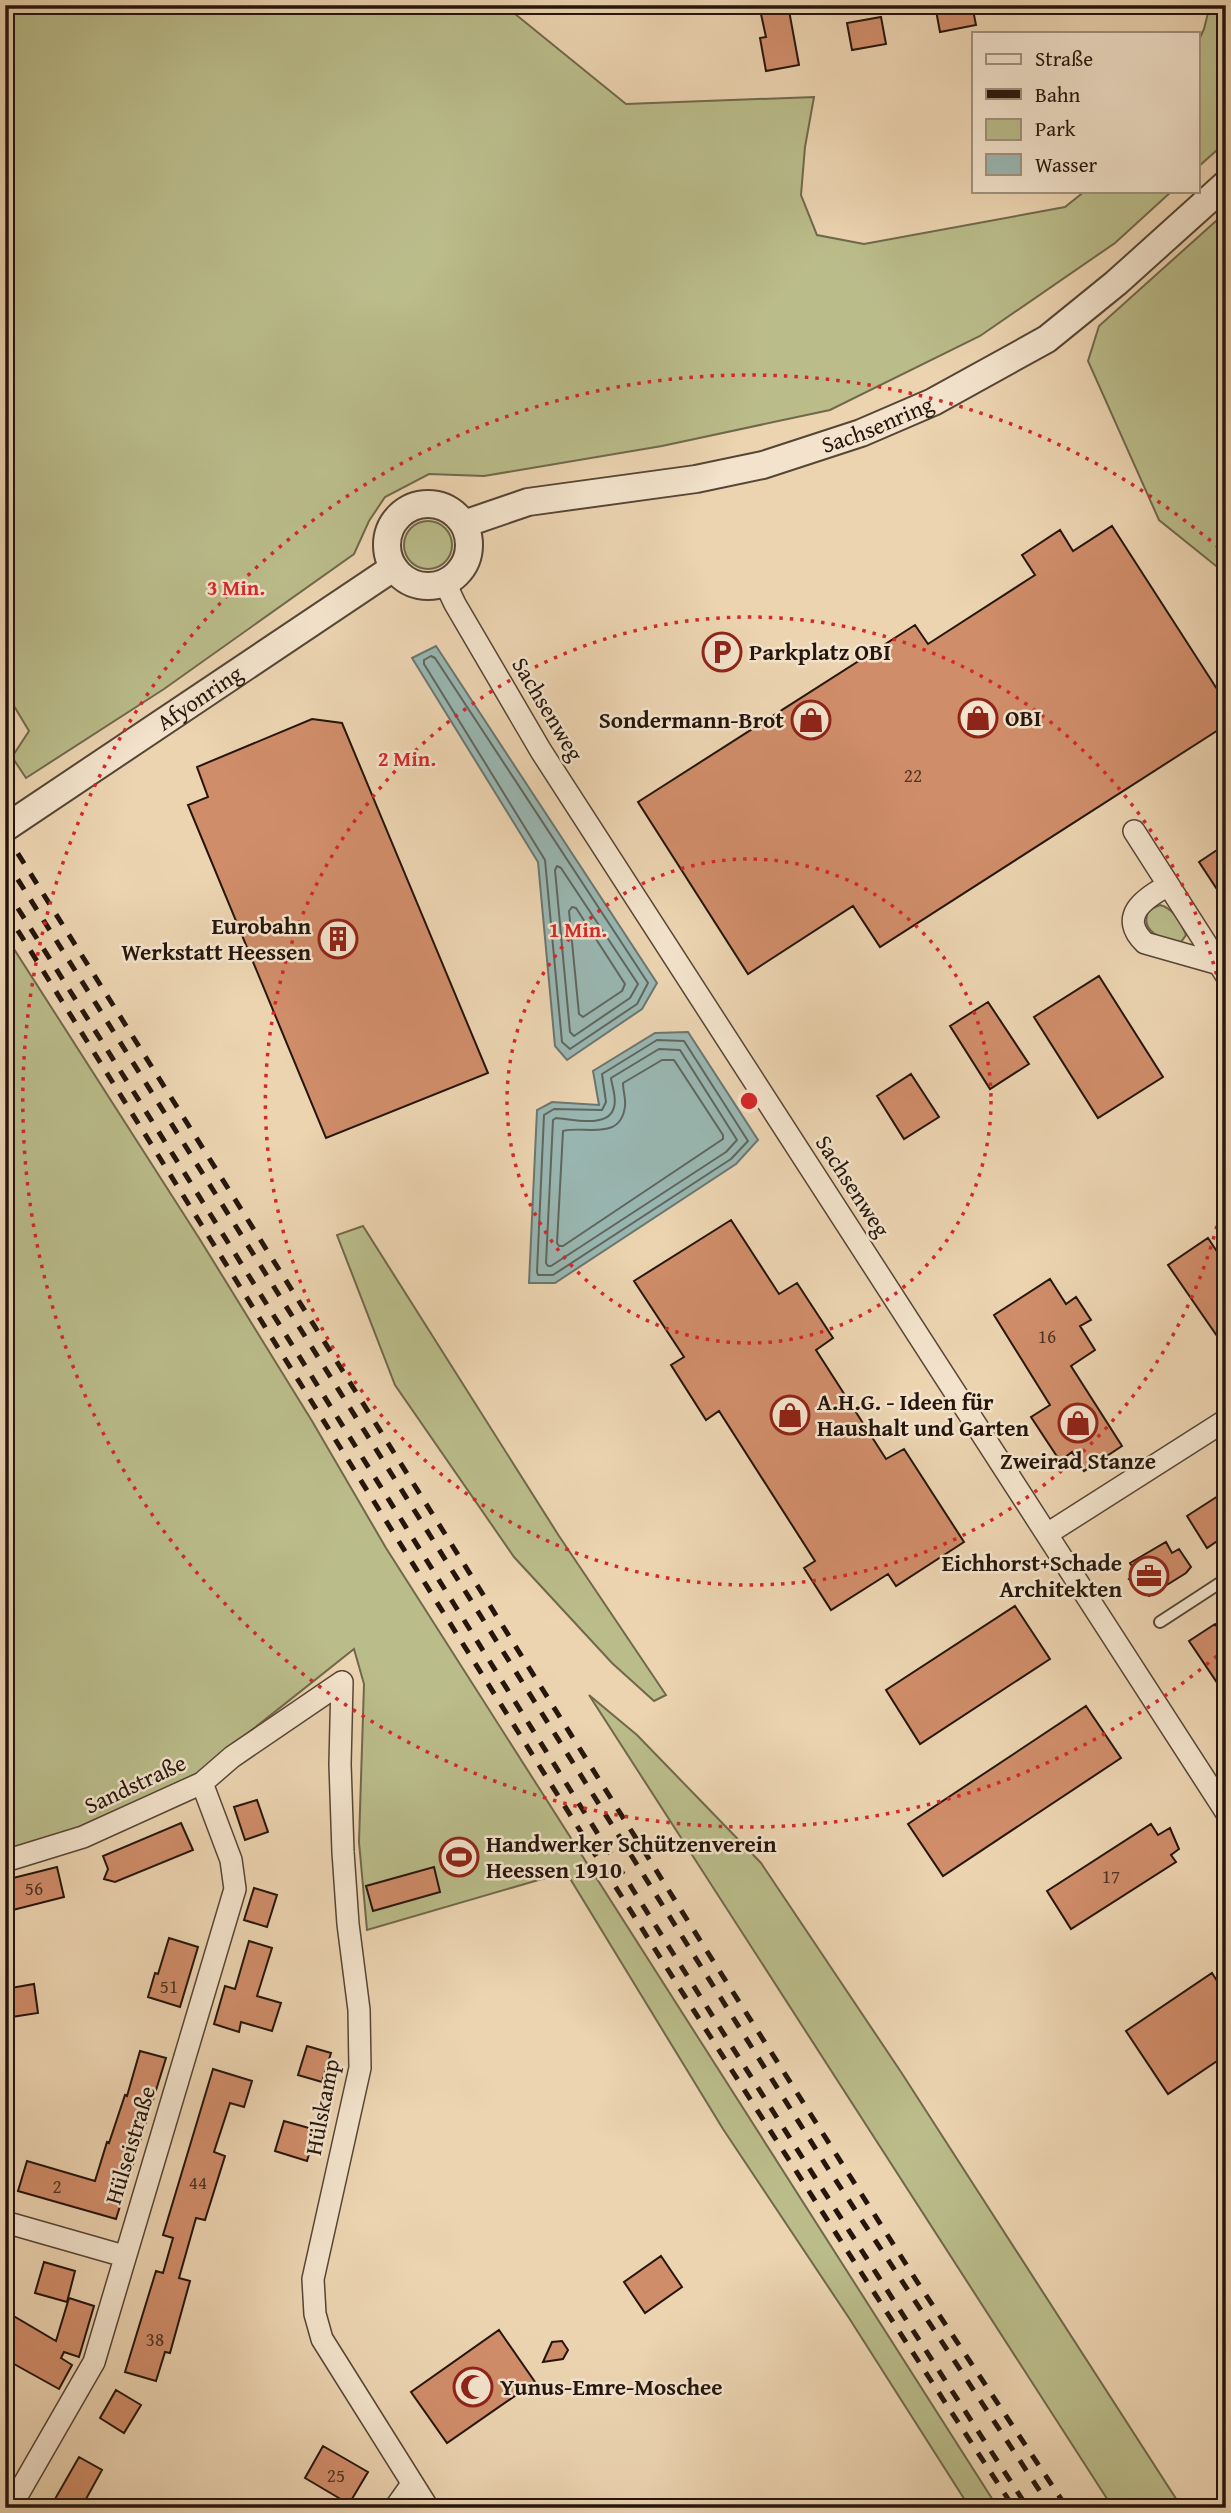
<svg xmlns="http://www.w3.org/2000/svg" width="1231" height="2513" viewBox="0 0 1231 2513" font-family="'Gentium Book Plus',serif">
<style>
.green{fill:#babc8a;stroke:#70684b;stroke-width:2}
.water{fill:#99b7b2;stroke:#6b7670;stroke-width:2}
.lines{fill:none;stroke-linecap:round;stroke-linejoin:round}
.shore{stroke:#5f665f;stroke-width:2}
.building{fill:#d08d6a;stroke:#25150c;stroke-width:2}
.service-casing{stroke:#574535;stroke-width:14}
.minor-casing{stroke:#574535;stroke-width:24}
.tertiary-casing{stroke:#574535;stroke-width:30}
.service{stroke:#f3e3cc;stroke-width:10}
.minor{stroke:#f3e3cc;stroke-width:21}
.tertiary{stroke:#f3e3cc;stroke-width:26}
.rail{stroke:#25150c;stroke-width:5;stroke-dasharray:12 12;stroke-linecap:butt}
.ring{fill:none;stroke:#d62828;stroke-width:3.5;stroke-dasharray:3.5 7}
.labels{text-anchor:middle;stroke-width:5;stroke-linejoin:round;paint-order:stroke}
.number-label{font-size:19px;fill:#503324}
.street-label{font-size:23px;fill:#25150c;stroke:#f3e3cc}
.poi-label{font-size:23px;font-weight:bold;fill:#25150c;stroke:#f3e3cc;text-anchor:start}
.centre{fill:#d62828;stroke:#f3e3cc;stroke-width:3.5}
.ring-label{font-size:21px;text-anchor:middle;font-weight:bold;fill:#d62828;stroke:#f3e3cc;stroke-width:5;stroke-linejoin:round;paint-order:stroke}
</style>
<rect width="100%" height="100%" fill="#ecd4b1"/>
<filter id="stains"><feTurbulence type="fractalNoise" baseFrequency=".00286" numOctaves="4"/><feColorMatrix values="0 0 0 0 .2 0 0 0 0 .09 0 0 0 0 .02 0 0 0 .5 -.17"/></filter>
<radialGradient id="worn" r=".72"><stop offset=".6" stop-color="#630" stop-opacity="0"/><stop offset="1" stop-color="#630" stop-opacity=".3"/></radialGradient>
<path class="green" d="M5 5H504L626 104 814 97 805 147 801 195 817 235 864 244 1065 207 1085 191H1172L1115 243 980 336 830 410 662 446 484 476 429 474 385 497 369 521 354 554 164 689 26 778 12 757 29 731 5 691Z
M1210 5H1226V142L1198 167V42L1204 29Z
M1226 212V574L1159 520 1088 361 1099 326Z
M404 545a24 24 0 1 1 48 0a24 24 0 1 1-48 0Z
M1160 905C1173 908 1181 922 1186 935L1181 942C1163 941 1138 931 1149 910Z
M5 935 199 1238 312 1421 386 1548 998 2508H970L849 2318 723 2129 566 1872 367 1930 359 1842 364 1684 354 1649 228 1749 212 1768 70 1831 5 1850Z
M363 1226 559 1536 666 1695 654 1701 612 1663 514 1557 395 1385 337 1235Z
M589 1695 637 1735 761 1863 901 2072 1182 2508H1113Z"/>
<path class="water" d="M436 646 657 983 642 1009 567 1060 555 1046 538 862 412 658Z
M688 1032 758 1140 736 1164 555 1283H529L537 1110 552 1102 599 1105 593 1071 655 1033Z"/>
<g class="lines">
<path class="shore" d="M431 656 435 658 648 983 637 1004 570 1049 562 1042 545 860 424 664V660Z
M557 866 561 868 638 984 630 998 574 1036 570 1032 555 870Z
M572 907 576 908 625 984 622 991 583 1017 579 1014 569 911Z
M657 1040 684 1041 748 1141 731 1159 553 1275H538L537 1272 544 1115 554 1109 602 1110 606 1102 602 1074Z
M659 1049 680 1050 737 1140 726 1152 551 1266H548L546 1263 553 1120 556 1118C572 1119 609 1129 614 1107 617 1098 612 1087 611 1078Z
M662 1060H674L723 1135V1139L563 1246H559L557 1243 563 1131C584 1125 621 1142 625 1106 626 1099 623 1091 623 1083Z"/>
</g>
<path class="building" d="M759 5H788L799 65 766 71 760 38 766 37Z
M935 5H972L976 25 940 32Z
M881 17 886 44 852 50 847 23Z
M1112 526 1226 703V725L880 947 853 906 748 974 638 802 915 625 928 644 1035 575 1022 555 1060 530 1073 551Z
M312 719 342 723 488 1073 326 1138 188 805 208 797 197 767Z
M1226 844V903L1199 862Z
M1099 976 1163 1077 1098 1118 1034 1017Z
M988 1002 1029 1064 990 1089 950 1026Z
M911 1074 939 1117 904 1139 877 1096Z
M731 1220 779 1294 797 1283 833 1338 816 1350 886 1459 904 1449 964 1542 896 1586 888 1574 831 1610 804 1568 815 1561 719 1411 706 1420 671 1365 684 1357 634 1281Z
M1208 1238 1226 1265V1349L1168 1265Z
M1050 1279 1066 1304 1076 1297 1091 1320 1080 1326 1095 1350 1071 1366 1122 1446 1084 1471 1072 1452 1060 1461 1031 1417 1050 1405 994 1315Z
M1218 1496 1226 1508V1535L1207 1548 1187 1516Z
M1166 1542 1172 1553 1179 1549 1191 1567 1186 1573 1149 1596 1129 1579 1137 1574 1130 1563Z
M1015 1606 1050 1659 920 1744 886 1690Z
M1215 1624 1226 1640V1696L1189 1641Z
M1086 1706 1121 1758 943 1876 908 1824Z
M257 1800 268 1832 245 1840 234 1807Z
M181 1823 193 1850 115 1882 104 1879 108 1869 103 1856Z
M1151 1824 1158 1835 1170 1828 1179 1849 1171 1855 1176 1862 1071 1929 1047 1891Z
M57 1867 64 1897 5 1912V1880Z
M434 1867 440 1892 373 1911 366 1886Z
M254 1888 277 1895 267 1927 244 1920Z
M169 1938 198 1947 180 2007 148 1997 155 1973 158 1974Z
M249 1941 272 1948 257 1996 281 2003 272 2031 241 2022 239 2032 214 2024 225 1986 235 1989Z
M1212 1973 1226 1995V2055L1168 2094 1126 2031Z
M34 1984 38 2013 5 2018V1989Z
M307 2046 331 2053 322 2082 298 2075Z
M140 2051 166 2058 116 2219 18 2191 27 2161 95 2181 107 2142 109 2143 125 2095 127 2096Z
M213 2069 252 2081 244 2107 230 2103 214 2152 225 2156 205 2220 196 2218 179 2278 190 2281 170 2353 165 2352 156 2381 125 2372 156 2271 163 2273 173 2238 163 2235Z
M284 2121 316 2130 307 2161 275 2151Z
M661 2256 682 2287 645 2313 624 2282Z
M44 2262 75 2271 67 2302 35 2293Z
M69 2298 94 2306 79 2357 64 2352 61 2358 72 2365 59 2389 5 2359V2311L56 2341Z
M499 2330 535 2382 447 2443 411 2392Z
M562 2341 568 2350 563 2359 543 2362 552 2342Z
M116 2390 141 2405 124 2433 100 2418Z
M323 2446 368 2472 349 2504 305 2478Z
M79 2457 102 2470 81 2508H71L55 2499Z"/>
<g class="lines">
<defs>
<path id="service" d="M1160 1622 1226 1579"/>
<path id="minor" d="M445 583 455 604 541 751 1226 1812
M1134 831 1226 975
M1167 886C1143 899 1118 917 1145 943L1219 964
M1047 1534 1226 1420
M342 1682 340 1764 343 1852 348 1924 359 2010 360 2068 313 2279 315 2314 322 2339 428 2508
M5 1861 83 1837 202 1783 232 1757 342 1682
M5 2222 124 2256
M10 2508 94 2362 235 1889 231 1860 202 1783
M395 2508 412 2484"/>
<g id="tertiary">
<circle cx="428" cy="545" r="41"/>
<path id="s1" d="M464 524 528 502 696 479 763 465 861 433 933 402 1047 339 1116 283 1226 184"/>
<path id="s2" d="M5 828 393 568"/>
</g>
</defs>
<use href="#service" class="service-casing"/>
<use href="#minor" class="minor-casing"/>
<use href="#tertiary" class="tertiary-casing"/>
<use href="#service" class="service"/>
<use href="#minor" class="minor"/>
<use href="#tertiary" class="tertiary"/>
<path class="rail" d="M5 833 703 1945 916 2280 1067 2508
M5 859 827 2167 1051 2508
M5 888C347 1428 679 1973 1028 2508
M5 910C339 1444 669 1981 1014 2508"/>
</g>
<g class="ring">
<circle cx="749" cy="1101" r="242"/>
<path d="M1226 1185A484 484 0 1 1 1226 1017"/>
<path d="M1225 1649A726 726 0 1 1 1225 553"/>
</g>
<defs>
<symbol id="parking-ring" viewBox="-11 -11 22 22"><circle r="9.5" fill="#f3e3cc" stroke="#8f2418" stroke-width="1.5"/><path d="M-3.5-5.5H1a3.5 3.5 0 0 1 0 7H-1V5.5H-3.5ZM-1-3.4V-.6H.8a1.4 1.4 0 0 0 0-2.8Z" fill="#8f2418"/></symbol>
<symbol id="shop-ring" viewBox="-11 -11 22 22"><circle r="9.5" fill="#f3e3cc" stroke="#8f2418" stroke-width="1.5"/><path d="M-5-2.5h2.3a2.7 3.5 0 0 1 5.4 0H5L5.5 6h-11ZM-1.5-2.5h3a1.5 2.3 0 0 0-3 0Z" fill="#8f2418"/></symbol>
<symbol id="building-ring" viewBox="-11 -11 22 22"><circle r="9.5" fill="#f3e3cc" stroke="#8f2418" stroke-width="1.5"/><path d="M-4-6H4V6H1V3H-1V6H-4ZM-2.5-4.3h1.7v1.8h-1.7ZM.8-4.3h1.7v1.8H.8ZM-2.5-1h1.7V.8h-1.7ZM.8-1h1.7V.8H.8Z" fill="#8f2418"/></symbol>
<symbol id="office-ring" viewBox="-11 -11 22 22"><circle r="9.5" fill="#f3e3cc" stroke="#8f2418" stroke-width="1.5"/><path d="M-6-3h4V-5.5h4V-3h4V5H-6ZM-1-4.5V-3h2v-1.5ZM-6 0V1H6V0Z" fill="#8f2418"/></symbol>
<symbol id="stadium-ring" viewBox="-11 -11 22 22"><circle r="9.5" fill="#f3e3cc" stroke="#8f2418" stroke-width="1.5"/><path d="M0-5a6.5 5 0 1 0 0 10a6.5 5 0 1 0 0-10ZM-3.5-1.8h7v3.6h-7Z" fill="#8f2418"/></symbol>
<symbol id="mosque-ring" viewBox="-11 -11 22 22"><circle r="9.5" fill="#f3e3cc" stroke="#8f2418" stroke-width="1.5"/><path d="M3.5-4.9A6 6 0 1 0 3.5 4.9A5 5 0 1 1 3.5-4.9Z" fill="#8f2418"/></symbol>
</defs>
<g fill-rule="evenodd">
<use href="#parking-ring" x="700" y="630" width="44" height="44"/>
<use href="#shop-ring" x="956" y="696" width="44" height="44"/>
<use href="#shop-ring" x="789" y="698" width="44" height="44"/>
<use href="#building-ring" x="316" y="917" width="44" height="44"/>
<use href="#shop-ring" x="768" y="1393" width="44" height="44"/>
<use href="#shop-ring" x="1056" y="1401" width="44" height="44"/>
<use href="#office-ring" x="1127" y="1554" width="44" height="44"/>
<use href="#stadium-ring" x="437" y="1835" width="44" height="44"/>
<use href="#mosque-ring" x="451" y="2365" width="44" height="44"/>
</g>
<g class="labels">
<g class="number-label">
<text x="913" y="782">22</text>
<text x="1047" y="1343">16</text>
<text x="1111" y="1883">17</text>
<text x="34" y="1895">56</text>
<text x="169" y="1993">51</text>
<text x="198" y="2189">44</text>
<text x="57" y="2193">2</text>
<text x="155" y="2346">38</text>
<text x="336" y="2482">25</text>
</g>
<g class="street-label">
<text dy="8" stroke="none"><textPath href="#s1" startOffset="427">Sachsenring</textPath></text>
<text dy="8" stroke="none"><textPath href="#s2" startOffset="234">Afyonring</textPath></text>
<text transform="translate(548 709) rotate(59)" y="8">Sachsenweg</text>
<text transform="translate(853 1186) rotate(57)" y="8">Sachsenweg</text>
<text transform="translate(135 1784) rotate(-25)" y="8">Sandstraße</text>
<text transform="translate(322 2107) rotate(-79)" y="8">Hülskamp</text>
<text transform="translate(130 2145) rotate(-73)" y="8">Hülseistraße</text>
</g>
<g class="poi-label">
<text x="749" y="660">Parkplatz OBI</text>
<text x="1005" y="726">OBI</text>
<text x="784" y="728" text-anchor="end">Sondermann-Brot</text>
<text x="311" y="934" text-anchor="end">Eurobahn<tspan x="311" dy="26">Werkstatt Heessen</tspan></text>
<text x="817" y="1410">A.H.G. - Ideen für<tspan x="817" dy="26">Haushalt und Garten</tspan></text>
<text x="1078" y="1469" text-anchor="middle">Zweirad Stanze</text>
<text x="1122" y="1571" text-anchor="end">Eichhorst+Schade<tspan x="1122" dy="26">Architekten</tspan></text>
<text x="486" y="1852">Handwerker Schützenverein<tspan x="486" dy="26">Heessen 1910</tspan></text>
<text x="500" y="2395">Yunus-Emre-Moschee</text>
</g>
</g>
<circle cx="749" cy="1101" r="10" class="centre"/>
<g class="ring-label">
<text x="236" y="595">3 Min.</text>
<text x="407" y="766">2 Min.</text>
<text x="578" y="937">1 Min.</text>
</g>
<rect width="1231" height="2513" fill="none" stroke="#ecd4b1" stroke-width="28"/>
<rect x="7" y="7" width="1217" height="2499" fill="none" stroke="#25150c" stroke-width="3.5"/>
<rect x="14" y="14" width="1203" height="2485" fill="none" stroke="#25150c" stroke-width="2"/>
<rect x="972" y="32" width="228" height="161" fill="#f3e3cc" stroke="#a1917f" stroke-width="2"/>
<rect x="986" y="54" width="35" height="10" fill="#f3e3cc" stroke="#a1917f" stroke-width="2"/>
<text x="1035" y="66" font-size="21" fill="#25150c">Straße</text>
<rect x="986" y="89" width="35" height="10" fill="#25150c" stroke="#a1917f" stroke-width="2"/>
<text x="1035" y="102" font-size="21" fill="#25150c">Bahn</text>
<rect x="986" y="119" width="35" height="21" fill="#babc8a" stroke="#a1917f" stroke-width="2"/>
<text x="1035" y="136" font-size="21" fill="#25150c">Park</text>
<rect x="986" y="154" width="35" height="21" fill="#99b7b2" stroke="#a1917f" stroke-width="2"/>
<text x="1035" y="172" font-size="21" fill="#25150c">Wasser</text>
<rect width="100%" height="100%" filter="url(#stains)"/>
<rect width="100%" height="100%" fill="url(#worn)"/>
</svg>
